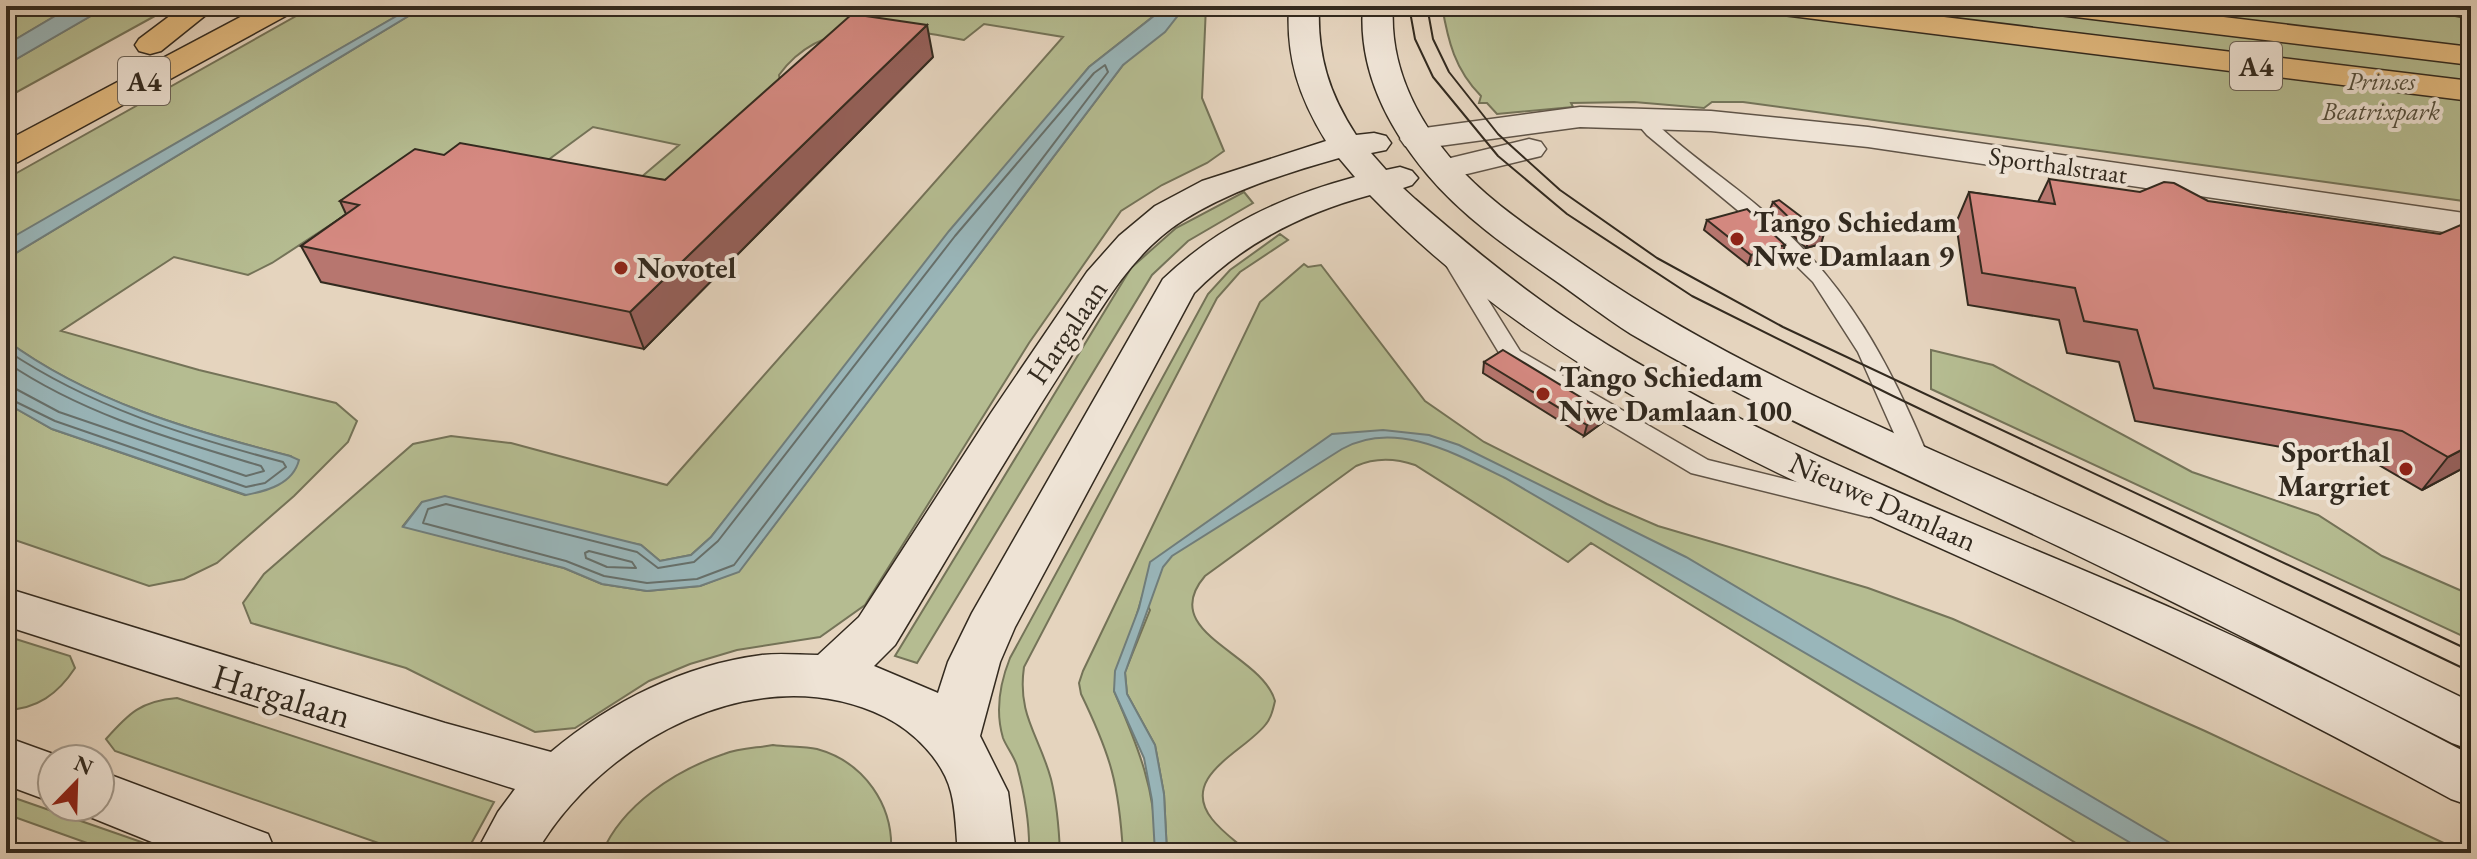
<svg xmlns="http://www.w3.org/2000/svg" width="2477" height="859" viewBox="0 0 2477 859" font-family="'EB Garamond',serif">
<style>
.green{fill:#b5bc91;stroke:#747358;stroke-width:2}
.water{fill:#99b6ba;stroke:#707e7c;stroke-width:2}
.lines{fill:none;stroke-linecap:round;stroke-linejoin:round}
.shore{stroke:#66706c;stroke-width:2}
.lane-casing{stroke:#605447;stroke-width:3}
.street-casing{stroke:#605447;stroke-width:3}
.secondary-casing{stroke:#332a1f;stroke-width:3}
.highway-casing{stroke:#332a1f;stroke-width:3}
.lane{fill:#eee3d5;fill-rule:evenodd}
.street{fill:#eee3d5;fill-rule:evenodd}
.secondary{fill:#eee3d5;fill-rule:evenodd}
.highway{fill:#e2ba7f;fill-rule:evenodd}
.tram{stroke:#332a1f;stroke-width:2}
.wall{fill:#b7766f;stroke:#332a1f;stroke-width:2}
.shaded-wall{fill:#95605a;stroke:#332a1f;stroke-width:2}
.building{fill:#d58981;stroke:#332a1f;stroke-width:2}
.poi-dot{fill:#8f2418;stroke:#eee3d5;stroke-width:3}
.labels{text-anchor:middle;stroke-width:8;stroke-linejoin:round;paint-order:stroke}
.far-park-label{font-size:26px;font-style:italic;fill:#544e3c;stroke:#eee3d5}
.far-street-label{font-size:26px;fill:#332a1f;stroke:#eee3d5}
.shield{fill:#eee3d5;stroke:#6b6256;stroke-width:2}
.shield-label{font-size:28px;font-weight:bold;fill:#332a1f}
.poi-label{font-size:30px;font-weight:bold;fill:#332a1f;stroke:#eee3d5;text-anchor:start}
.street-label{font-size:30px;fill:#332a1f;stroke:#eee3d5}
.near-street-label{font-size:36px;fill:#332a1f;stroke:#eee3d5}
</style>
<rect width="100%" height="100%" fill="#e5d4be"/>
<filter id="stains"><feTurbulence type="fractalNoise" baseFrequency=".0025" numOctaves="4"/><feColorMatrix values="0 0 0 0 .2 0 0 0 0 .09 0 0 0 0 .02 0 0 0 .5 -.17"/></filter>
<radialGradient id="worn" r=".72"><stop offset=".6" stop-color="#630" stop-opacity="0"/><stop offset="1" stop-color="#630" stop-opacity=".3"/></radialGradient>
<path class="green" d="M31 6H72L6 45V18Z
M108 6H173L6 98V65Z
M314 6H414L6 242V179Z
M425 6H1141L1149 8 1155 15 1089 67 711 537 691 555 660 561 641 545 422 502 403 526 564 568 602 584 647 591 700 586 739 571 1123 65 1182 9 1173 6H1206L1202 98 1224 151 1207 163 1162 185 1121 211 1029 343 865 605 820 637 737 650 690 664 649 681 575 728 535 732 406 668 251 623 243 603 264 574 413 444 451 436 511 443 667 485 1063 37 984 24 964 40C900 27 823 14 779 75L781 89 627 238 593 218 679 145 593 127 518 182 370 199 272 263 248 275 174 257 61 331 199 370 336 403 357 421 348 442 294 496 217 563 184 579 149 586 6 537V403L52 429 245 495 290 456C192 431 88 401 6 340V259Z
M1442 6H2471V202L1743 102H1712L1704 108 1634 102 1571 103 1573 107 1497 114 1487 103H1479L1481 96C1455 70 1448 41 1442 6Z
M1244 192 1253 203 1188 241 1152 275 917 663 895 656 1131 268 1176 228Z
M1280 234 1288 240 1240 272 1217 298 1024 667C1017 715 1039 735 1051 779 1057 804 1059 828 1060 853H1029C1030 823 1025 796 1017 766 1014 756 1007 748 1003 738 995 711 1000 683 1010 658L1208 294 1230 270Z
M1304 264 1308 267 1321 265 1425 401 1484 442 1607 504 1658 526 1868 588 1953 619 2205 731 2465 853H2092L1591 543 1568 562 1415 465C1395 458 1376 457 1356 466L1205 576C1156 633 1262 653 1275 701 1273 709 1272 717 1266 724 1246 751 1178 776 1212 819 1222 832 1237 842 1249 853H1167L1164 794 1155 745 1127 694 1125 672 1150 610 1142 597 1114 691C1137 744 1158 794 1155 853H1123C1119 784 1111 756 1081 694L1079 683 1083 671 1260 302Z
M1931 350 1993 365 2192 472 2318 515 2382 556 2471 595V640L1931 389Z
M6 636 70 656 75 668C58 694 37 709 6 710Z
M177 698 494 802 466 853H407L115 751 106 739C129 713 141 701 177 698Z
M773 745C787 747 803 746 817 749 864 762 894 805 891 853H602C622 805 676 770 724 754 739 748 757 748 773 745Z
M6 795 173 853H115L6 814Z"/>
<path class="water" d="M72 6H108L6 65V45Z
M414 6H425L6 259V241Z
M1141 6 1183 9 1165 32 1123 65 739 572 700 586 647 591 602 584 564 568 403 527 422 502 445 496 641 545 660 561 691 555 711 537 949 231 1089 67 1155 15 1149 8Z
M6 340C88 401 192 431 290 456L299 460C293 484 267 491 246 495L52 429 6 403Z
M1383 430 1429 435 1459 445 1686 557 2187 853H2148L1505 478C1456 454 1395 419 1342 449L1172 556 1163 567 1125 673 1127 694 1155 745 1164 794 1167 853H1155L1152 800 1144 758 1114 691 1115 671 1139 608 1150 562 1332 434Z"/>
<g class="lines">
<path class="shore" d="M1105 65 1108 72 734 565 697 579 647 583 604 576 566 561 423 523 428 509 446 504 637 552 658 568 694 562 718 541 955 236 1094 73Z
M6 350C91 407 185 436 283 462L286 467 265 483 246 487 55 421 6 397
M6 362C84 415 172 439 261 466L264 471 246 476 59 412 16 389 6 387
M589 551 632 562 636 568 607 567 586 558 585 553Z"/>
<defs>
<path id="lane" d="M1643 115 1649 116C1684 153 1729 180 1767 214 1848 285 1890 363 1930 461L1927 467 1918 469 1909 467 1858 352 1813 282 1753 223 1647 135 1634 120Z
M1450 249 1460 255 1520 351 1708 460 1878 502 1882 508 1878 514 1869 517 1691 473 1504 361 1440 255Z"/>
<path id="street" d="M1580 107 1711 111 1868 127 2471 214V236L1868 147 1711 131 1580 127 1417 149 1405 146 1400 139 1405 132 1417 129Z
M1529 139 1541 142 1546 149 1541 156 1442 180 1430 177 1425 170 1430 163Z"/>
<path id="secondary" d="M1289 6H1319C1317 55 1329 94 1356 135L1374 133 1386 136 1391 143 1386 150 1371 153 1386 170 1400 167 1412 171 1418 178 1412 185 1403 188 1415 199C1470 247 1526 293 1587 332 1771 450 1979 523 2178 611 2277 655 2374 704 2471 755V806L2451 799C2317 726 2183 657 2043 594 1805 487 1555 386 1370 195 1303 213 1243 243 1194 293L1015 627 1000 662 980 736 1008 792 1016 853H958C956 834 956 811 951 792 943 760 913 731 885 717 759 655 601 740 536 853H476L498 812 515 789 6 626V588L445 723 551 752C612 701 684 665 762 655 781 653 800 655 818 655L859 617 991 413 1087 272 1119 236 1155 206 1202 181 1326 141C1299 97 1286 58 1289 6ZM1339 158 1355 177C1281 197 1219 226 1163 279L972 613 948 662 938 693 874 666 895 645C951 552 1006 457 1065 366 1098 314 1129 255 1182 221 1229 191 1286 173 1339 158Z
M1363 6H1393C1389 70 1420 127 1464 173 1499 209 1543 237 1585 266 1728 365 1890 431 2049 502 2191 565 2331 634 2471 702V750L2452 743C2321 677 2192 610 2060 547 1916 478 1769 415 1631 334 1604 317 1579 297 1553 279 1508 248 1462 216 1427 174 1387 126 1358 69 1363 6Z
M6 737 67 759H52V802L6 785Z
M100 771 268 834 276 853H179L80 813 77 807H100Z"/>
<path id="highway" d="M183 6H217L161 51 150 54 139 51 135 45 139 39Z
M261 6H298L293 12 18 162 6 165V141Z
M1768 6H1854L2471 81V101L1783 15 1773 12Z
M2044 6H2132L2471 47V65L2059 15 2049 12Z
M2428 6H2471V18L2433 12Z"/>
</defs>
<use href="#lane" class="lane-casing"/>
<use href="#street" class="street-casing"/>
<use href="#secondary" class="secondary-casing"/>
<use href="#highway" class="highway-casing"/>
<use href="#lane" class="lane"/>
<use href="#street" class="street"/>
<use href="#secondary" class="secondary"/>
<use href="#highway" class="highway"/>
<path class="tram" d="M1409 6 1415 39 1433 77 1498 156 1567 214 1692 296 1893 396 2471 672
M1427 6 1433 39 1449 72 1498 134 1560 190 1657 258 1783 327 2471 651"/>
</g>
<path class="wall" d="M933 57 644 349 321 282 301 246 346 214 340 201 444 155 665 180Z
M2049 179 2471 464 2422 490 2377 464 2135 421 2119 362 2067 353 2059 320 1968 305 1956 223 1969 192 2038 202Z
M1773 202 1821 244 1806 248 1769 212Z
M1707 220 1782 256 1748 265 1704 230Z
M1484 362 1602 423 1584 436 1483 373Z"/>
<path class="shaded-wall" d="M927 25 933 57 644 349 630 312Z
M1824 234 1821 244 1806 248 1810 238Z
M1785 245 1782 256 1748 265 1751 255Z
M1605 412 1602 423 1584 436 1587 425Z
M2471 445V464L2422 490 2448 457Z"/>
<path class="building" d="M852 14 927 25 630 312 301 246 359 205 340 201 415 149 444 155 460 143 665 180Z
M2049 179 2140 192 2164 182 2174 183 2208 201 2440 234 2463 224 2471 225V445L2448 457 2402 431 2154 388 2137 330 2084 321 2075 288 1982 273 1969 192 2055 204Z
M1779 200 1824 234 1810 238 1773 202Z
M1747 209 1785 245 1751 255 1707 220Z
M1503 350 1605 412 1587 425 1484 362Z"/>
<g class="poi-dot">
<circle cx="1737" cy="239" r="8"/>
<circle cx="621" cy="268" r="8"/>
<circle cx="1543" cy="394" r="8"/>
<circle cx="2406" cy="469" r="8"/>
</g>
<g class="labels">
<g class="far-park-label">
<text x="2381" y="90">Prinses<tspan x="2381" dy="30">Beatrixpark</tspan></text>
</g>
<g class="far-street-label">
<text transform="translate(2058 165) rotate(8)" y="9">Sporthalstraat</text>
</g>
<g class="shield">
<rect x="2230" y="42" width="52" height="48" rx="6"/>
<rect x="118" y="57" width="52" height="48" rx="6"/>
</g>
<g class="shield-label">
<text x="2256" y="76">A4</text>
<text x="144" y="91">A4</text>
</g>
<g class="poi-label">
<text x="1753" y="232">Tango Schiedam<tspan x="1753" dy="34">Nwe Damlaan 9</tspan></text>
<text x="637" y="278">Novotel</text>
<text x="1559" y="387">Tango Schiedam<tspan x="1559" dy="34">Nwe Damlaan 100</tspan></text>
<text x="2390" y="462" text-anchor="end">Sporthal<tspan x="2390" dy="34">Margriet</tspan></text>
</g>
<g class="street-label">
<text transform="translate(1067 332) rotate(-56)" y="10">Hargalaan</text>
<text transform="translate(1883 502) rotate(24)" y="10">Nieuwe Damlaan</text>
</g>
<g class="near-street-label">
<text transform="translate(282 695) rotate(17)" y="13">Hargalaan</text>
</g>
</g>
<rect width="2477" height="859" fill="none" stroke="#e5d4be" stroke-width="32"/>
<rect x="8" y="8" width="2461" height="843" fill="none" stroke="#332a1f" stroke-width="4"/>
<rect x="16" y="16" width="2445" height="827" fill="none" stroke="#332a1f" stroke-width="2"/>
<g transform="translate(76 783) rotate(23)"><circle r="38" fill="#eee3d5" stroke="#a3998c" stroke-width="2"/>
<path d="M0-6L14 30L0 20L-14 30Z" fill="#8f2418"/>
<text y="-12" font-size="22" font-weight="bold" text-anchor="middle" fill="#332a1f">N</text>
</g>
<rect width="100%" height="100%" filter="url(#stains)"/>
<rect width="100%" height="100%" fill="url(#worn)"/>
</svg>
